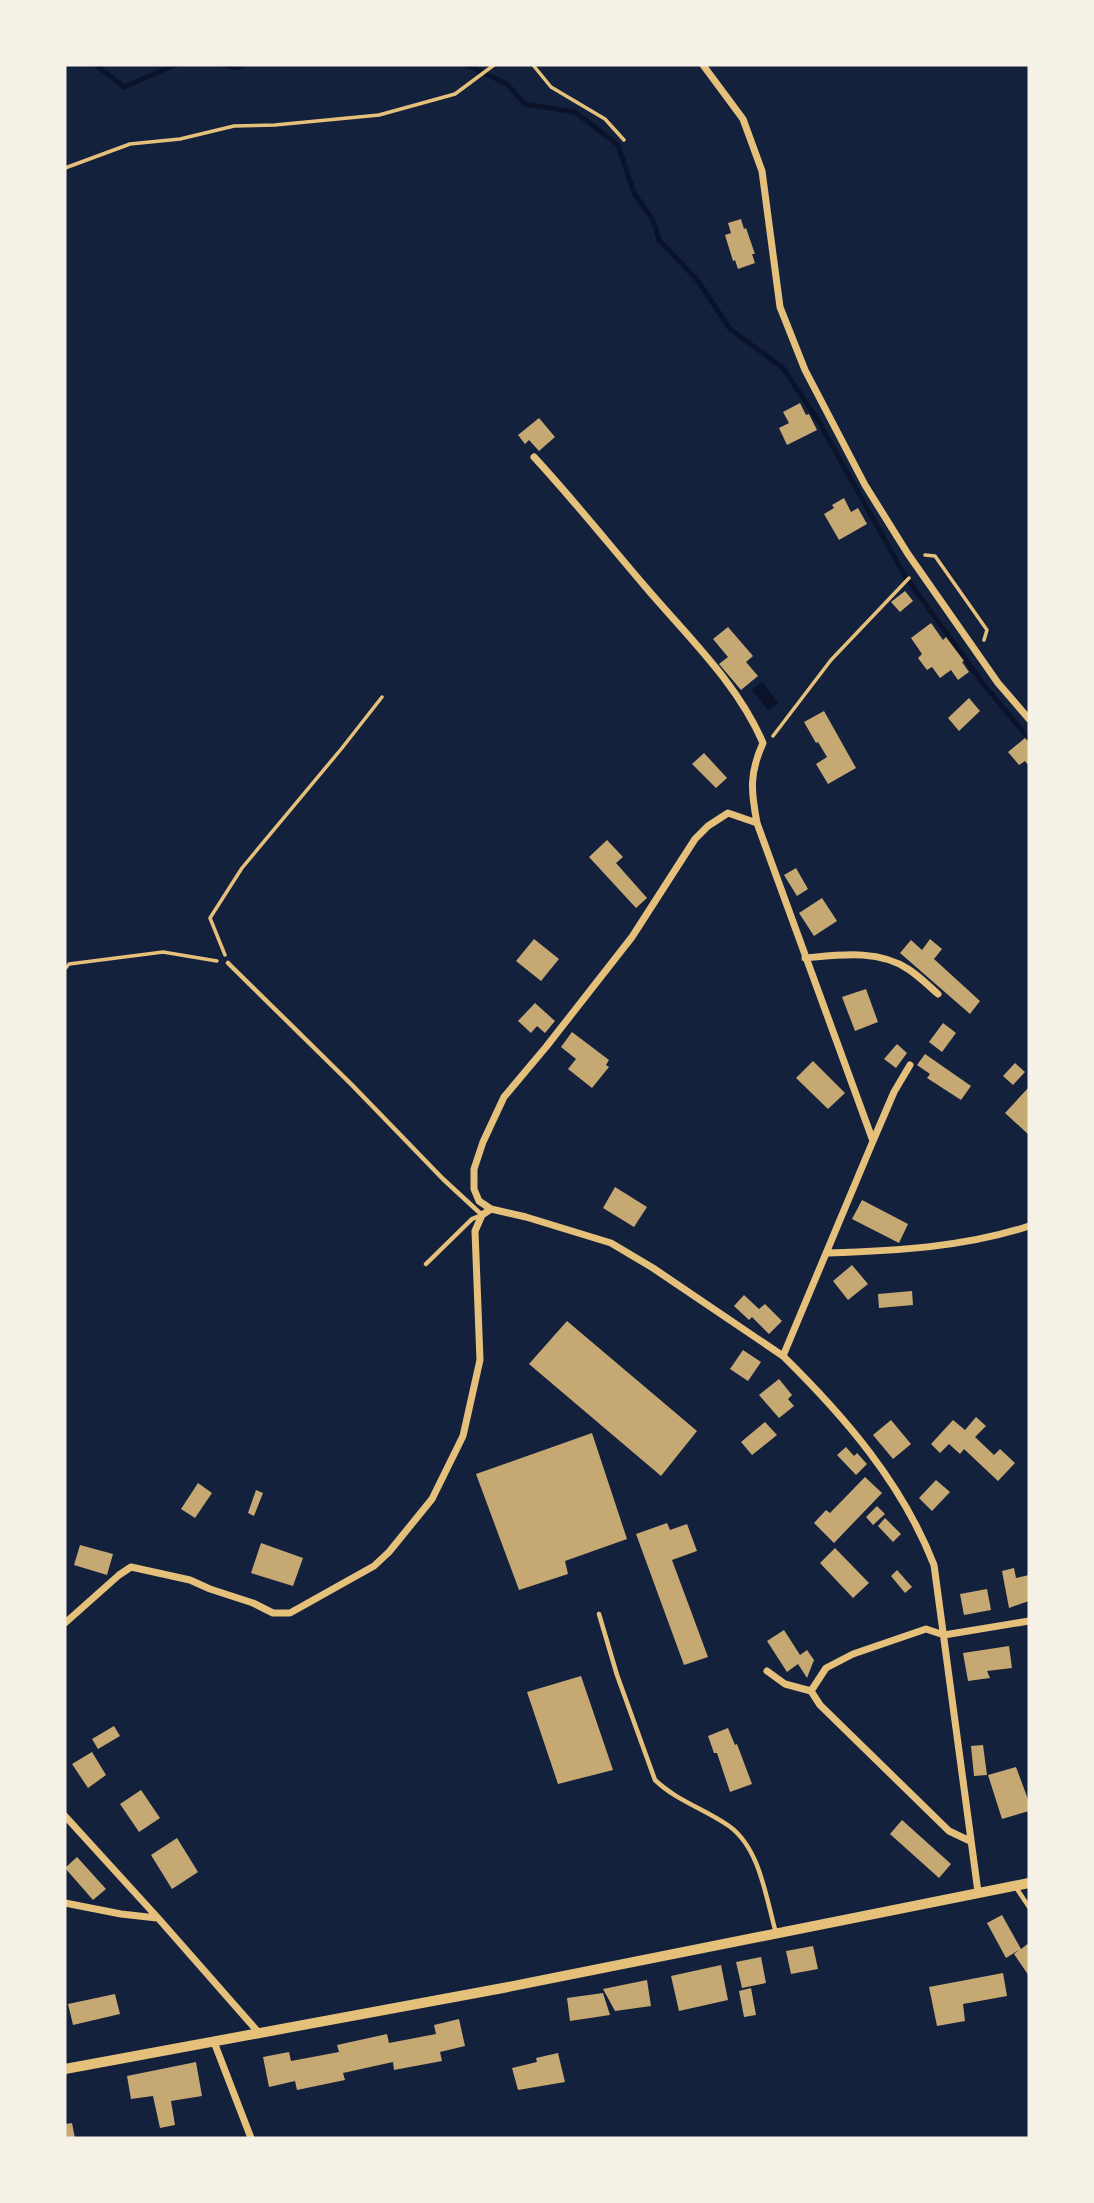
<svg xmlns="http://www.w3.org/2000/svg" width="1094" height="2203" viewBox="0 0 1094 2203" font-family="Lato,sans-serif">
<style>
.water{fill:#0b132b}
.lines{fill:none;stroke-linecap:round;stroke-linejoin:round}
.stream{stroke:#0b132b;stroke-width:5}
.building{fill:#c6a872}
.path{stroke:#e5c07b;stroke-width:3.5}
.service{stroke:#e5c07b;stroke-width:4.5}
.minor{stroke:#e5c07b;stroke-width:7}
.tertiary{stroke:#e5c07b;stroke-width:10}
</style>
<rect width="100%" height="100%" fill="#14213d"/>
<path class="water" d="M762 682 779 703 768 710 752 690Z"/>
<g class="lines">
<path class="stream" d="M96 65 124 87 175 65
M223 65 237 68 243 65
M467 65 507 84 525 104 575 112 618 145 634 193 654 222 659 240 698 281 730 329 783 368 819 422 905 576 985 686 1029 739"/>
</g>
<path class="building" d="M741 219 744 229 746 228 755 254H752L755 263 738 269 735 260 733 261 725 235 731 233 728 223Z
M800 403 806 415 809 414 817 430 787 445 779 428 789 423 783 412Z
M539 418 555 437 539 451 529 440 525 444 518 435Z
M844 498 851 512 858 508 867 524 839 540 824 514 834 508 832 505Z
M905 591 913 601 900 612 891 602Z
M931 623 943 640 946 637 964 661 962 662 969 672 958 680 951 670 940 678 932 667 927 670 918 658 922 654 911 638Z
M728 627 753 656 746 662 758 676 741 690 719 664 728 657 713 639Z
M969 698 980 711 959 731 948 718Z
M824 711 856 768 828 784 816 764 827 757 818 742 816 743 804 722Z
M1025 738 1029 742V766L1025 761 1019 765 1008 752Z
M704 753 727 778 716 788 692 764Z
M607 840 623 857 616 863 647 898 636 908 589 857Z
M796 868 808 889 797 896 784 875Z
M822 898 837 921 814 936 799 913Z
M534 939 559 959 541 981 516 961Z
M930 939 942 949 934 959 980 1001 970 1014 900 953 911 940 922 950Z
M866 989 878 1022 855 1031 842 997Z
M535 1003 555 1021 545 1033 537 1026 531 1033 518 1021Z
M943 1023 956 1033 942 1052 929 1042Z
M572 1032 609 1060 606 1065 609 1067 592 1088 568 1069 576 1059 561 1047Z
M897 1044 907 1053 896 1068 884 1059Z
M925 1054 971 1086 961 1100 927 1078 930 1074 917 1065Z
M813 1061 845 1093 828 1109 796 1078Z
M1015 1063 1025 1072 1013 1085 1003 1076Z
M1029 1087V1135L1005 1113Z
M615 1187 647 1207 634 1227 603 1208Z
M862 1200 908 1224 899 1243 852 1219Z
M852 1265 868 1284 848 1300 833 1281Z
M912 1291 913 1305 879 1308 878 1294Z
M744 1295 759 1309 765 1304 782 1321 769 1334 752 1317 749 1320 734 1306Z
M567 1321 697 1431 661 1476 529 1364Z
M743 1350 761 1362 748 1381 730 1369Z
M779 1379 792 1395 788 1399 794 1406 779 1418 759 1395Z
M976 1417 986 1426 975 1437 994 1455 1000 1449 1015 1463 998 1481 964 1449 960 1454 949 1444 940 1453 931 1444 953 1420 965 1430Z
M891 1420 911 1444 893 1459 873 1435Z
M765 1422 777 1435 752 1455 741 1442Z
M592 1433 627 1539 565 1561 568 1574 519 1590 476 1474Z
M846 1447 854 1456 857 1453 867 1464 856 1475 837 1455Z
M865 1477 882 1493 834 1543 814 1523 826 1510 830 1513Z
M936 1480 950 1492 932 1511 919 1498Z
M198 1483 212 1493 195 1518 181 1509Z
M256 1490 263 1493 254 1516 248 1513Z
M877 1506 885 1514 873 1525 866 1517Z
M885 1518 901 1534 893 1542 878 1526Z
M667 1523 670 1530 687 1524 697 1551 672 1560 708 1657 684 1665 636 1534Z
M261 1543 303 1558 293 1586 251 1573Z
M80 1545 113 1554 107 1575 74 1565Z
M835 1548 869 1583 853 1598 820 1563Z
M1014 1568 1016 1578 1029 1575V1601L1009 1608 1002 1571Z
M897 1570 912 1587 905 1593 891 1576Z
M987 1589 991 1610 964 1615 960 1594Z
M784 1630 800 1655 807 1650 814 1660 807 1678 798 1664 787 1672 767 1641Z
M1009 1646 1012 1668 987 1671 990 1678 968 1681 963 1653Z
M581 1676 613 1770 558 1784 527 1692Z
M114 1726 120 1736 98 1749 92 1739Z
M728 1728 735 1745 737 1744 752 1784 730 1792 717 1753H714L708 1736Z
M983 1745 987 1775 974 1776 971 1746Z
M92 1752 106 1775 88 1788 72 1764Z
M1016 1767 1029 1802V1811L1002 1819 988 1775Z
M141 1790 160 1818 139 1832 120 1804Z
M902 1820 951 1864 939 1878 890 1834Z
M177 1838 198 1872 172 1889 151 1855Z
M77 1857 106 1889 93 1900 65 1868Z
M1002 1915 1021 1949 1029 1943V1976L1014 1954 1019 1950 1006 1958 987 1923Z
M813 1946 818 1969 791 1974 786 1951Z
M761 1957 766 1983 742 1988 736 1962Z
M721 1965 728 2000 679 2011 671 1976Z
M1003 1973 1007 1996 963 2004 965 2021 937 2026 929 1987Z
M647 1980 651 2006 615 2011 603 1989Z
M751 1988 756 2015 744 2017 739 1991Z
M603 1993 610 2015 570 2021 567 1998Z
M115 1994 120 2014 73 2025 68 2004Z
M459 2019 465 2046 440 2052 442 2061 394 2070 393 2062 343 2073 345 2080 297 2090 295 2081 269 2087 263 2057 289 2052 291 2061 339 2052 337 2045 387 2034 389 2043 436 2034 434 2025Z
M558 2053 565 2082 518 2090 512 2068 537 2062 536 2058Z
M196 2062 202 2096 171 2101 175 2125 160 2128 153 2096 131 2099 127 2076Z
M72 2123 75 2138H65V2124Z"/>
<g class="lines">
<path class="path" d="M533 65 551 87 605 119 624 140
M65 168 130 144 180 139 234 126 275 125 379 115 455 94 494 65
M925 555 935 556 987 630 984 640
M773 736 831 660 909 578
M225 955 210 918 242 868 342 748 382 697
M65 969 69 964 163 952 217 961"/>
<path class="service" d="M228 963 352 1085 443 1179 482 1215 472 1219 426 1264
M599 1614 617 1675 655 1780C677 1801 705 1809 729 1826 760 1848 766 1898 776 1933
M1015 1886 1029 1907"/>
<path class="minor" d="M703 65 743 119 762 171 780 307 805 370 865 485 908 554 998 683 1029 719
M805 958C839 955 878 949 908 969 919 976 929 986 938 994
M873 1141 894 1092 910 1065
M491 1209 526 1217 611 1243 653 1268 783 1356 873 1141 757 823C751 791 749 774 763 743 737 682 685 634 643 584 607 542 572 498 534 457
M828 1253C895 1251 966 1247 1029 1226
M783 1356C845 1417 902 1483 934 1565L978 1892
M65 1623 119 1575 131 1567 190 1580 210 1589 253 1603 273 1613H290L374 1566 389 1552 432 1499 463 1436 480 1360 475 1231 482 1215 491 1209 479 1201 474 1189V1169L483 1142 504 1097 546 1047 632 937 695 839 708 826 728 813 757 823
M767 1671 785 1684 811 1691 820 1705 949 1831 970 1841
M811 1691 826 1668 853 1654 926 1629 944 1635 1029 1621
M65 1816 158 1918 259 2033
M65 1903 121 1914 157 1918
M214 2042 251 2138"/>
<path class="tertiary" d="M65 2069 503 1988 1029 1883"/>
</g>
<rect width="1094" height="2203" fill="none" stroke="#f6f1e7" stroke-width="133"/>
</svg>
